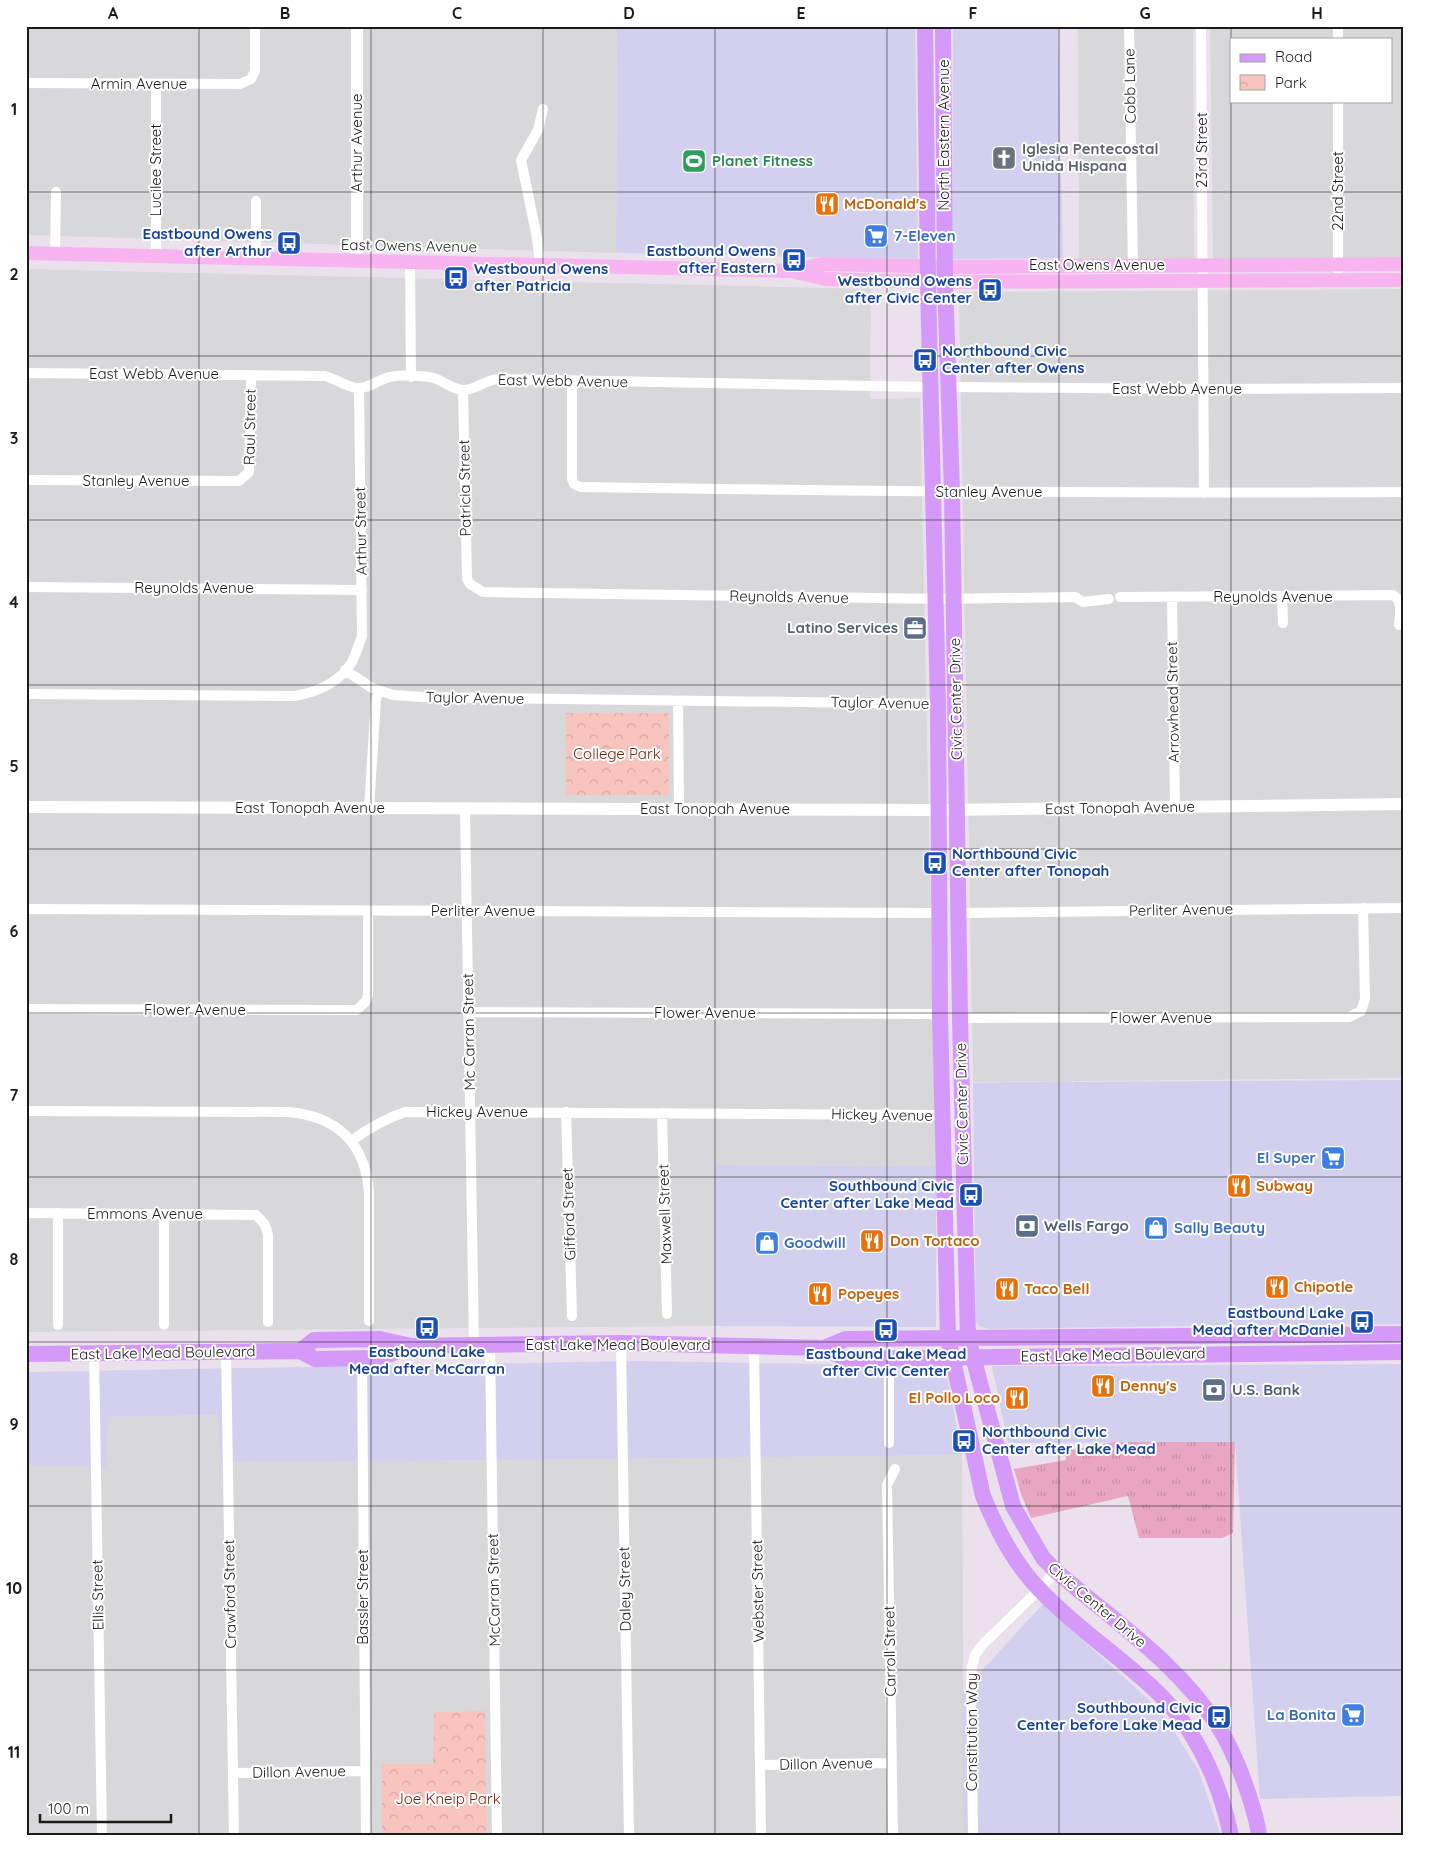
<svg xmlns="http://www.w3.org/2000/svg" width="1430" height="1862" viewBox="0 0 1430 1862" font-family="Quicksand,sans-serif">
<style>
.residential{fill:#d8d8da;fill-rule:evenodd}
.commercial{fill:#d2d0ee}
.grass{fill:url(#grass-tufts)}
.park{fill:url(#park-crowns)}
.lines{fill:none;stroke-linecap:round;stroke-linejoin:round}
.minor{stroke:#fff;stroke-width:10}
.tertiary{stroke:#fff;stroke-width:12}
.secondary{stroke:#f8b4f1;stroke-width:14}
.primary{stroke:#d599fa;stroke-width:16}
.grid{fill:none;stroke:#1b1b1b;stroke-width:1;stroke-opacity:0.55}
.labels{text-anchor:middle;stroke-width:4;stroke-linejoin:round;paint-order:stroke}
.street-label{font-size:15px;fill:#1b1b1b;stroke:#fff}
.worship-label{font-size:15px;font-weight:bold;fill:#5b616d;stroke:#fff;text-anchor:start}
.leisure-label{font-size:15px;font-weight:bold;fill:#27864d;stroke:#fff;text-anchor:start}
.food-label{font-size:15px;font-weight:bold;fill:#c56008;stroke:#fff;text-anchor:start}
.transit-label{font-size:15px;font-weight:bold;fill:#164399;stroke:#fff;text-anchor:end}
.shop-label{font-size:15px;font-weight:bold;fill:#366cbe;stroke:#fff;text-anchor:start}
.service-label{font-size:15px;font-weight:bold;fill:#4e5e75;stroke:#fff;text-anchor:start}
.park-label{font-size:15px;fill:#771a0c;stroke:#fff}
.neatline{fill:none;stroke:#1b1b1b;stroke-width:2}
.grid-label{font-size:16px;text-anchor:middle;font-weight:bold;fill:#1b1b1b}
</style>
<defs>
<pattern id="grass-tufts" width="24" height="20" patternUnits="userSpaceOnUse" patternTransform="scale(1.25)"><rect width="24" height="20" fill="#e8a6c3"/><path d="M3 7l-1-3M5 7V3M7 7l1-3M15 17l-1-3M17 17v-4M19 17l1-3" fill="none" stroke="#c68ea7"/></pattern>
<pattern id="park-crowns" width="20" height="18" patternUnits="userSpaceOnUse" patternTransform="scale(1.25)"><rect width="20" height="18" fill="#f8c4bd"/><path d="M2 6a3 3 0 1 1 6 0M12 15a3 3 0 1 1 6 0" fill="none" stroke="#d4a8a2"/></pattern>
</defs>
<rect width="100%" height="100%" fill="#eae1ed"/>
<path class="residential" d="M26 26H617L616 253 26 235Z
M1078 26H1193L1194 260H1079Z
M1210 26H1404V257L1213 261ZM1231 39H1391V101H1231Z
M26 269 871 289 870 399 920 398 936 1166 714 1165V1326L26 1332Z
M1404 289V1078L973 1082 959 292Z
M219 1415 222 1463 962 1455 964 1836H26V1465L106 1466 107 1417Z"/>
<path class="commercial" d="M617 26H915L918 259 616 253Z
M953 26H1058L1063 258 952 259Z
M1404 1080V1324L1251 1325 989 1329 980 1327 976 1322 973 1083 1072 1081V1085L1073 1082Z
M714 1165 936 1166V1327L714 1326Z
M636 1361 945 1366 962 1455 221 1463 218 1415 108 1417 106 1467 26 1465V1372Z
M1404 1364V1796L1260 1799 1235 1442 1008 1443 992 1366Z
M1043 1604 1161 1711 1198 1769 1221 1836H963L962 1692Z"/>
<path class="grass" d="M1114 1442H1235L1233 1533 1222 1538H1139L1128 1496 1031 1518 1021 1494 1014 1469 1066 1460 1065 1451Z"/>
<path class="park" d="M566 713H669V795H566Z
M485 1711 487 1836H382V1764H433L434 1712Z"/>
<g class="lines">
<path class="minor" d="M1129 26 1133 266
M1201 26 1204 493
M1338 26V39
M26 83 240 84 251 79 255 71V26
M1338 101V270
M55 254 56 192
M156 256V84
M256 259V201
M410 262 411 377
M540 264 537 238 521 160 538 130 543 109
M26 373 325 376C336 379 346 387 357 388 369 389 379 379 390 377 401 374 417 376 429 377 442 378 452 391 465 390 476 389 486 380 498 379L931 387
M572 381V479L574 484 580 487C854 491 1129 494 1404 492
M950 387 1203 389 1404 388
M463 390 467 579 470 584 483 592 941 599 1075 597 1083 602 1109 599
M26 480 239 481 249 472 251 375
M26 587 362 590
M1120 597 1393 595C1403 601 1400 614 1399 625
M1172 597 1175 807
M1282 597 1283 623
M345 670 372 688 393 695 423 697 938 704
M26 694 295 696C317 692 340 682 352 662 356 654 359 644 362 636L359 388
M678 701 679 809
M369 808 376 699 379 691
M465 809 474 1345
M26 909 940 913
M959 913 1404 908
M26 1009 357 1010 366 1001 368 995V911
M469 1012 930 1014 940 1016
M960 1018 1349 1017 1361 1011 1365 999 1363 908
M26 1111 288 1112C337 1116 365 1143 369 1192V1321
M566 1112 572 1316
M662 1113 667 1314
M351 1141C369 1128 384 1119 405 1112L943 1115
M26 1213 256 1215C263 1221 266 1225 268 1235V1322
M164 1214V1325
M58 1325V1213
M621 1343 629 1836
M490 1345 497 1836
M754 1346 761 1836
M226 1352 234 1836
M94 1353 102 1836
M362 1358 366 1836
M889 1358V1443
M760 1765 892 1763
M233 1773 365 1771
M893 1836 887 1485 895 1469
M973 1836 971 1685 972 1667 975 1655 983 1644 1039 1590 1056 1571"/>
<path class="tertiary" d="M357 261V26
M26 807 939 810 1404 804"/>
<path class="secondary" d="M26 253 791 271 826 279 928 282 1404 280
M795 270 822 264 955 267 1404 264"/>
<path class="primary" d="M925 26 928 282 938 704 940 1016 948 1338 983 1496C997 1530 1014 1564 1040 1590 1075 1627 1118 1655 1155 1690 1195 1727 1220 1782 1231 1836
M943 26 945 282 952 492 960 1018 968 1338 1013 1506 1043 1558 1056 1571C1112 1620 1177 1662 1218 1726 1229 1743 1237 1762 1244 1781 1250 1798 1257 1817 1259 1836
M824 1348 846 1339 1404 1334
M300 1351 314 1340 380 1339 411 1346 621 1343 824 1348 846 1359 1404 1352
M26 1354 300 1351 315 1359 380 1358 411 1346"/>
</g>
<path class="grid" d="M199 26V1836M371 26V1836M543 26V1836M715 26V1836M887 26V1836M1059 26V1836M1231 26V1836M26 192H1404M26 356H1404M26 520H1404M26 685H1404M26 849H1404M26 1013H1404M26 1177H1404M26 1342H1404M26 1506H1404M26 1670H1404"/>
<defs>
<symbol id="church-square" viewBox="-11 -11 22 22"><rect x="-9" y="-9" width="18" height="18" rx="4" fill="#6b7280" stroke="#fff"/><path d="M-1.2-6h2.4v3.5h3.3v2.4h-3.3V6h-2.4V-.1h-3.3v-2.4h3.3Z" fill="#fff"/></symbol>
<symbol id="stadium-square" viewBox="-11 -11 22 22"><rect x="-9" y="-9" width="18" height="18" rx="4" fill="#2e9e5b" stroke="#fff"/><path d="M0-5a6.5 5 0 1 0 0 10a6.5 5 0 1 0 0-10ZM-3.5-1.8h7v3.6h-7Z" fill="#fff"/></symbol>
<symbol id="restaurant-square" viewBox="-11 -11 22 22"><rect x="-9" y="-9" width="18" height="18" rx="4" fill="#e8710a" stroke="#fff"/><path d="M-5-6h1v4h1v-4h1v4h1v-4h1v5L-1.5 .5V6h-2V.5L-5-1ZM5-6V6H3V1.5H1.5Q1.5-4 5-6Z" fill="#fff"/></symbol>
<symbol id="supermarket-square" viewBox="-11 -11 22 22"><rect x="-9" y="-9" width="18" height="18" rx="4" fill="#3f7fe0" stroke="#fff"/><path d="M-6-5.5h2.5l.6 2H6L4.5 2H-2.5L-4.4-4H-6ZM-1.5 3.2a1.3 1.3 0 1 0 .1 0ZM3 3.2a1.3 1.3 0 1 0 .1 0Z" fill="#fff"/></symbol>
<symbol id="bus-square" viewBox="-11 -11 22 22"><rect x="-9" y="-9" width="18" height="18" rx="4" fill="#1a4fb4" stroke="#fff"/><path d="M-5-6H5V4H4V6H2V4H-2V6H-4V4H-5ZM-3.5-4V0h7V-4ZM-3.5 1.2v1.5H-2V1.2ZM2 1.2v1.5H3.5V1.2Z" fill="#fff"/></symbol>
<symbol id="office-square" viewBox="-11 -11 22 22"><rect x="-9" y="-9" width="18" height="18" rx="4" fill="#5c6f8a" stroke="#fff"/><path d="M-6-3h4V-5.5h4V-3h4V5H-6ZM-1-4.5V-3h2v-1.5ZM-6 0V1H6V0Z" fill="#fff"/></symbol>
<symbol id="bank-square" viewBox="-11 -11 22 22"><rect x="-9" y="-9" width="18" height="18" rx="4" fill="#5c6f8a" stroke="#fff"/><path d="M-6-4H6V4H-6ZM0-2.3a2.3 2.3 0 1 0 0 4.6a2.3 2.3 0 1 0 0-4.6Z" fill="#fff"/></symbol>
<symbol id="shop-square" viewBox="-11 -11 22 22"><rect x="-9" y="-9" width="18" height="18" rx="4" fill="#3f7fe0" stroke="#fff"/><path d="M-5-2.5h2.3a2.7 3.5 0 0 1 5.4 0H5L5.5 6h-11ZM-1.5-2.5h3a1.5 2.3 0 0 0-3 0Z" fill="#fff"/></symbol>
</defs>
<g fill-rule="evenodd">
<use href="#church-square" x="990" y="144" width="28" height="28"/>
<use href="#stadium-square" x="680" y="147" width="28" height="28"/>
<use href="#restaurant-square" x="813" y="190" width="28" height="28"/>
<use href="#supermarket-square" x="862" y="222" width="28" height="28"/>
<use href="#bus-square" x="275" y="229" width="28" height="28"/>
<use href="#bus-square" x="780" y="246" width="28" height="28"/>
<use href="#bus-square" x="442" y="264" width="28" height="28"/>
<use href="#bus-square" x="976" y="276" width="28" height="28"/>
<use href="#bus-square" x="911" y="346" width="28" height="28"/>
<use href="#office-square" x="901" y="614" width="28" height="28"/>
<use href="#bus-square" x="921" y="849" width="28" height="28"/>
<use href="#supermarket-square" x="1319" y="1144" width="28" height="28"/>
<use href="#restaurant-square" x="1225" y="1172" width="28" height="28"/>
<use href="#bus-square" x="957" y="1181" width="28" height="28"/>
<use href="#bank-square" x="1013" y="1212" width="28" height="28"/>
<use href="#shop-square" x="1142" y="1214" width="28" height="28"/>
<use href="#restaurant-square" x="858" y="1227" width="28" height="28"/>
<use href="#shop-square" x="753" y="1229" width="28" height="28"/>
<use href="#restaurant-square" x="1263" y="1273" width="28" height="28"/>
<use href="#restaurant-square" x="993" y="1275" width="28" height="28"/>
<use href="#restaurant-square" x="806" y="1280" width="28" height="28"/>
<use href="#bus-square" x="1348" y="1308" width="28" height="28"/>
<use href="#bus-square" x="413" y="1314" width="28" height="28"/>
<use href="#bus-square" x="872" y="1316" width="28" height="28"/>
<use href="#restaurant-square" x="1089" y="1372" width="28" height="28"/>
<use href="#bank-square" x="1200" y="1376" width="28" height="28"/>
<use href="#restaurant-square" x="1003" y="1384" width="28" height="28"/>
<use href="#bus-square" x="950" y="1427" width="28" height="28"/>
<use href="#supermarket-square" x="1339" y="1701" width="28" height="28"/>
<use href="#bus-square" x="1205" y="1703" width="28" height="28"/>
</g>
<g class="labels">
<g class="street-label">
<text x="139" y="89">Armin Avenue</text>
<text transform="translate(1130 86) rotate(-91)" y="5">Cobb Lane</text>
<text transform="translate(944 135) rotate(-90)" y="5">North Eastern Avenue</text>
<text transform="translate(357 143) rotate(-90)" y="5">Arthur Avenue</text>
<text transform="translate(1202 150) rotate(-90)" y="5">23rd Street</text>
<text transform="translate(156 170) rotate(-90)" y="5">Lucilee Street</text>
<text transform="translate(1338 191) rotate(-90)" y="5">22nd Street</text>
<text transform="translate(409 246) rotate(1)" y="5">East Owens Avenue</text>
<text x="1097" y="270">East Owens Avenue</text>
<text x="154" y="379">East Webb Avenue</text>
<text transform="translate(563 381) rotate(1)" y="5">East Webb Avenue</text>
<text x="1177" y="394">East Webb Avenue</text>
<text transform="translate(250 427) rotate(-89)" y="5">Raul Street</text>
<text x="136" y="486">Stanley Avenue</text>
<text transform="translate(465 488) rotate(-91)" y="5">Patricia Street</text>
<text x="989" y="497">Stanley Avenue</text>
<text transform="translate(361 531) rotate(-91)" y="5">Arthur Street</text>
<text x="194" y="593">Reynolds Avenue</text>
<text transform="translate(789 597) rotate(1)" y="5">Reynolds Avenue</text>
<text x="1273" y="602">Reynolds Avenue</text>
<text transform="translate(475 698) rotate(1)" y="5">Taylor Avenue</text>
<text transform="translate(956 699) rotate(-91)" y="5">Civic Center Drive</text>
<text transform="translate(1173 702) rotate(-91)" y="5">Arrowhead Street</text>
<text transform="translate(880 703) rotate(1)" y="5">Taylor Avenue</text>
<text x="310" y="813">East Tonopah Avenue</text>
<text transform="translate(1120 808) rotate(-1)" y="5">East Tonopah Avenue</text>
<text x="715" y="814">East Tonopah Avenue</text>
<text transform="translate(1181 910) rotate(-1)" y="5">Perliter Avenue</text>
<text x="483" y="916">Perliter Avenue</text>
<text x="195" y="1015">Flower Avenue</text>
<text x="705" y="1018">Flower Avenue</text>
<text x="1161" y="1023">Flower Avenue</text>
<text transform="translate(469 1032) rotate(-91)" y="5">Mc Carran Street</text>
<text transform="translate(962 1104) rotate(-91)" y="5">Civic Center Drive</text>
<text x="477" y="1117">Hickey Avenue</text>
<text transform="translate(882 1115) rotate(1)" y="5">Hickey Avenue</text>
<text x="145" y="1219">Emmons Avenue</text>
<text transform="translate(569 1214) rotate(-92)" y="5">Gifford Street</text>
<text transform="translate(665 1214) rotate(-92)" y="5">Maxwell Street</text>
<text x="618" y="1350">East Lake Mead Boulevard</text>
<text transform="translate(163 1353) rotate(-1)" y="5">East Lake Mead Boulevard</text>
<text transform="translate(1113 1355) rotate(-1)" y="5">East Lake Mead Boulevard</text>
<text transform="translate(625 1589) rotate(-91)" y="5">Daley Street</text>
<text transform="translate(494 1590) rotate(-91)" y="5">McCarran Street</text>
<text transform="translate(758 1591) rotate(-91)" y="5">Webster Street</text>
<text transform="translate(230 1594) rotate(-91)" y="5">Crawford Street</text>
<text transform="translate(98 1595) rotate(-91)" y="5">Ellis Street</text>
<text transform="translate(363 1597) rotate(-90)" y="5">Bassler Street</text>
<text transform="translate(1097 1605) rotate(40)" y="5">Civic Center Drive</text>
<text transform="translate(890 1651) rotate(-91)" y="5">Carroll Street</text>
<text transform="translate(972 1732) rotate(-90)" y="5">Constitution Way</text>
<text transform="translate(826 1764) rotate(-1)" y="5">Dillon Avenue</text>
<text transform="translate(299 1772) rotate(-1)" y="5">Dillon Avenue</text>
</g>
<g class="worship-label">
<text x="1022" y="154">Iglesia Pentecostal<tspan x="1022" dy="17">Unida Hispana</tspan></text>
</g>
<g class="leisure-label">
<text x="712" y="166">Planet Fitness</text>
</g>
<g class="food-label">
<text x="844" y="209">McDonald's</text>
<text x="1256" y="1191">Subway</text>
<text x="890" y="1246">Don Tortaco</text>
<text x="1294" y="1292">Chipotle</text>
<text x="1024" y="1294">Taco Bell</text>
<text x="838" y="1299">Popeyes</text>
<text x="1120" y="1391">Denny's</text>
<text x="1000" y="1403" text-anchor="end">El Pollo Loco</text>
</g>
<g class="transit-label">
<text x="272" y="239">Eastbound Owens<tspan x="272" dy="17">after Arthur</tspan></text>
<text x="776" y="256">Eastbound Owens<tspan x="776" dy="17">after Eastern</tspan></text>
<text x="474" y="274" text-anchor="start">Westbound Owens<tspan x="474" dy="17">after Patricia</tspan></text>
<text x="972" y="286">Westbound Owens<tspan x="972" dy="17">after Civic Center</tspan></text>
<text x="942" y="356" text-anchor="start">Northbound Civic<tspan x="942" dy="17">Center after Owens</tspan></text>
<text x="952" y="859" text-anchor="start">Northbound Civic<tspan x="952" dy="17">Center after Tonopah</tspan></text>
<text x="954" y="1191">Southbound Civic<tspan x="954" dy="17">Center after Lake Mead</tspan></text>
<text x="1344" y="1318">Eastbound Lake<tspan x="1344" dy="17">Mead after McDaniel</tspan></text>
<text x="427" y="1357" text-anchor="middle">Eastbound Lake<tspan x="427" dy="17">Mead after McCarran</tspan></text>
<text x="886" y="1359" text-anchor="middle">Eastbound Lake Mead<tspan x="886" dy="17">after Civic Center</tspan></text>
<text x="982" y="1437" text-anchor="start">Northbound Civic<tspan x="982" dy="17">Center after Lake Mead</tspan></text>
<text x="1202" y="1713">Southbound Civic<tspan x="1202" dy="17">Center before Lake Mead</tspan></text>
</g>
<g class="shop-label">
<text x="894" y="241">7-Eleven</text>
<text x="1316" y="1163" text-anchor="end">El Super</text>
<text x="1174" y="1233">Sally Beauty</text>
<text x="784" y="1248">Goodwill</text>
<text x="1336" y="1720" text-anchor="end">La Bonita</text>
</g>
<g class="service-label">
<text x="898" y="633" text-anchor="end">Latino Services</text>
<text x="1044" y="1231">Wells Fargo</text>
<text x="1232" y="1395">U.S. Bank</text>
</g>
<g class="park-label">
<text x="617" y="759">College Park</text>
<text x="448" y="1804">Joe Kneip Park</text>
</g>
</g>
<rect width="1430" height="1862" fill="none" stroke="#ffffff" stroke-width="55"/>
<rect x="1230" y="38" width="162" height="65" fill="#ffffff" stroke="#a4a4a4"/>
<rect x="1240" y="54" width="25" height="8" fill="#d599fa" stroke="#a4a4a4"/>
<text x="1275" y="62" font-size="15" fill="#1b1b1b">Road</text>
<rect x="1240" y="75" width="25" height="15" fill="url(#park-crowns)" stroke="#a4a4a4"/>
<text x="1275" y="88" font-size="15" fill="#1b1b1b">Park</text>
<path d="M40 1814v8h131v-8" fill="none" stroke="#1b1b1b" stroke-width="2.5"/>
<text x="48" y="1814" font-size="15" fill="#1b1b1b" stroke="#ffffff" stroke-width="4" paint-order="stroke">100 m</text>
<rect x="28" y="28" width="1374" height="1806" class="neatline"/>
<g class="grid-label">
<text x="113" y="19">A</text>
<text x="285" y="19">B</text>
<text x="457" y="19">C</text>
<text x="629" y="19">D</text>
<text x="801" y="19">E</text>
<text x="973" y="19">F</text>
<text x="1145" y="19">G</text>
<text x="1317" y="19">H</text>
<text x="14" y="115">1</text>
<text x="14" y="280">2</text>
<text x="14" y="444">3</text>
<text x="14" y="608">4</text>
<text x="14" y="772">5</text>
<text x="14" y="937">6</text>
<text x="14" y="1101">7</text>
<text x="14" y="1265">8</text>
<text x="14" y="1430">9</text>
<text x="14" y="1594">10</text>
<text x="14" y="1758">11</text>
</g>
</svg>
